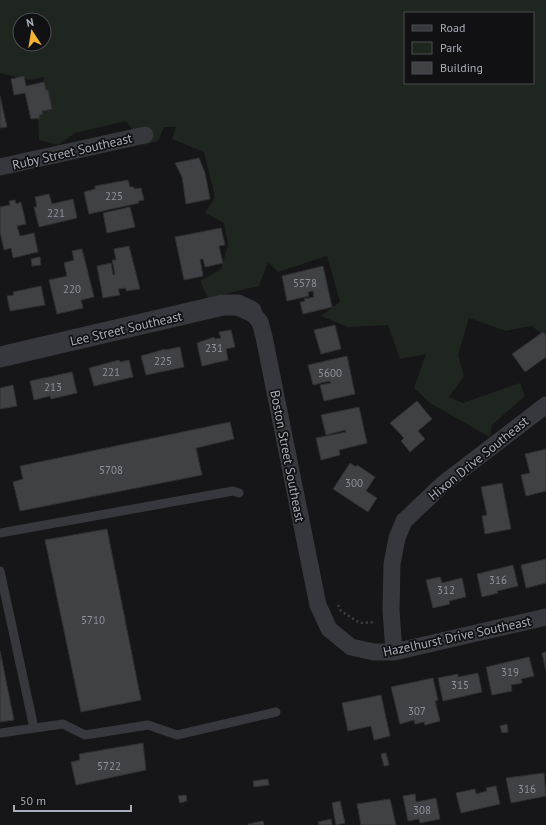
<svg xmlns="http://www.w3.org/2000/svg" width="546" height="825" viewBox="0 0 546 825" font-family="'PT Sans',sans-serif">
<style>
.green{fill:#1e261f;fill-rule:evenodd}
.building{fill:#404145;stroke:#303034}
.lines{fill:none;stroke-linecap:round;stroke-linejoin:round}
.path{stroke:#3d3f44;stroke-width:2.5;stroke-dasharray:2 3;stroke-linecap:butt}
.service{stroke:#37383d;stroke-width:9}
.minor{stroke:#37383d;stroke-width:17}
.tertiary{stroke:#37383d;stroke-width:21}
.labels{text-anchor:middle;stroke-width:3.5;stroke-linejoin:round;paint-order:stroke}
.number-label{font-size:11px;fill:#8e929b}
.street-label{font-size:13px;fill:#a8adb8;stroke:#111113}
</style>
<rect width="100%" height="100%" fill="#161618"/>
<path class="green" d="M0 0H546V336L531 326 506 331 469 318 458 355 464 376 449 397 463 403 520 383 525 396 492 425 490 437 430 403 414 388 426 354 400 359 388 325 348 327 321 316 340 302 327 256 278 272 268 262 259 286 208 298 200 281 221 269 228 245 224 223 205 213 215 197 204 152 172 139 176 127H164L158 141 144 145 126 121 75 133 58 145 39 140 38 114 44 77 30 80 0 73ZM405 13H533V83H405ZM20 20H44V44H20Z"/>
<path class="building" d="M24 76 26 86 44 82 46 90H48L52 109 42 111 43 114 39 115 40 118 31 119 25 93 14 95 11 79Z
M0 96 7 127 0 128Z
M199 158 205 173 210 199 186 204 182 177 175 163Z
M128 180 130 187H134V189L141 188 144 200 138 201 139 203 89 214 84 192 95 189V186Z
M49 194 52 204 73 199 77 218 39 227 34 207H37L35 197Z
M15 200 16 204 21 202 26 224 17 226 20 236 34 233 38 252 13 258 11 248 4 250 0 232V207L10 205 9 201Z
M130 207 135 227 107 233 103 213Z
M221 228 225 245 219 246 223 263 205 267 203 259H200L203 276 184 280 175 237Z
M129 246 140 289 126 291V288L118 289 120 295 103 298 97 266 111 263 113 275 115 274 112 260H116L114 249Z
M82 249 94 297 81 300 83 308 57 314 49 280 67 276 64 263 74 260 72 251Z
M40 257 41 265 32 266 31 259Z
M323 266 332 307 303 314 300 302 305 301 304 299 314 297 313 291 308 292 309 296 287 301 282 276Z
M41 286 45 305 10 311 7 296 14 295 13 292Z
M335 325 341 349 321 354 314 330Z
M231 330 235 347 226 349 228 360 202 366 197 343 214 337 215 339 221 338 219 332Z
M543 332 546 336V357L525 372 512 354Z
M180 347 184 367 146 375 141 356 165 349V350Z
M347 356 355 394 324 401 320 385 331 383 330 381 313 385 308 365Z
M119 360 120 362 129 360 133 377 94 386 89 368Z
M72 372 77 393 51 399 50 396 34 400 30 381Z
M13 385 17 406 0 409V388Z
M417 401 432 419 418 431 425 439 410 452 401 441 404 438 390 423Z
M359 407 367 443 339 450 340 455 321 460 316 438 346 432 345 430 326 435 321 415Z
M230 422 234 439 196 448 202 475 20 511 13 482 23 479 20 466Z
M546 449V491L526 496 521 475 530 473 525 454Z
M350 463 356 467 357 465 375 477 366 491 377 498 368 512 333 489Z
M502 483 511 529 485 534 482 516 487 515 481 487Z
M107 529 141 700 81 712 45 540Z
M546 559V583L526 588 521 565Z
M513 565 518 586 497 591 498 593 482 597 477 574Z
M440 577 442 583 462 578 466 597 449 601 450 604 433 608 426 580Z
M0 651 14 720 0 722Z
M546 652V671L542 653Z
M529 657 534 676 521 679 522 683 511 685 512 691 492 695 486 667Z
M478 673 482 692 443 701 438 678 458 674V677Z
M433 678 438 700 435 701 440 721 425 725 424 722 415 724 414 720 400 724 391 687Z
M381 695 390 736 374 740 371 726 348 731 342 703Z
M507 724 508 732 502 733 500 726Z
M143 743 146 770 76 785 71 762 80 760 79 754Z
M386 753 389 765 384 766 381 754Z
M544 773 546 796 511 803 506 778Z
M268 779 269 785 254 787 253 781Z
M496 786 500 804 461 813 456 793 475 789 476 794 487 791 486 788Z
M415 794 416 802 436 798 440 819 420 823 419 819 408 821 403 796Z
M186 795 187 801 180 803 178 796Z
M390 799 396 825H361L357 804Z
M340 801 345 823 336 825 332 803Z
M331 819 332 825H319L318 822Z
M263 821 264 825H248V824Z"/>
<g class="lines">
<path class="path" d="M338 605 341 611 360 623 376 622"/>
<path class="service" d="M0 533 233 491 239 493
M0 571 34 728
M0 733 63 724 85 735 148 725 177 735 276 712"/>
<path class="minor" d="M0 167 145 135
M251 311 260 322 264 337 318 605 329 629 351 647 374 652H394L546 617
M394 652 391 610 392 564 397 538 404 521 443 484 546 405"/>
<path class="tertiary" d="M0 357 223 305H238L251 311"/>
</g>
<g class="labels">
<g class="number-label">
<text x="114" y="200">225</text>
<text x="56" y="217">221</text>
<text x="305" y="287">5578</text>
<text x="72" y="293">220</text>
<text x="214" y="352">231</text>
<text x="163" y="365">225</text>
<text x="111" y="376">221</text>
<text x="330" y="377">5600</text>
<text x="53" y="391">213</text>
<text x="111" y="474">5708</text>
<text x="354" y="487">300</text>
<text x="498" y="584">316</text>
<text x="446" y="594">312</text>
<text x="93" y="624">5710</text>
<text x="510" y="676">319</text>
<text x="460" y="689">315</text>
<text x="417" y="715">307</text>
<text x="109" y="770">5722</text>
<text x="527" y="793">316</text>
<text x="422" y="814">308</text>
</g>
<g class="street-label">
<text transform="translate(72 151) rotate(-13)" y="5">Ruby Street Southeast</text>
<text transform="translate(126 328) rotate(-13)" y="5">Lee Street Southeast</text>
<text transform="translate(288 456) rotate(79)" y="5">Boston Street Southeast</text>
<text transform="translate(478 458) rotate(-39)" y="5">Hixon Drive Southeast</text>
<text transform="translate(457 636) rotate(-12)" y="5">Hazelhurst Drive Southeast</text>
</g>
</g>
<rect x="404" y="12" width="130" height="72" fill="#111113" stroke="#4d4f55"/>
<rect x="412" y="25" width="20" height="6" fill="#37383d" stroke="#4d4f55"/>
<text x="440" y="32" font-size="12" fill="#a8adb8">Road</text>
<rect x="412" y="42" width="20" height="12" fill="#1e261f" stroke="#4d4f55"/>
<text x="440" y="52" font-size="12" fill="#a8adb8">Park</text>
<rect x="412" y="62" width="20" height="12" fill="#404145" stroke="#4d4f55"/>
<text x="440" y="72" font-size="12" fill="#a8adb8">Building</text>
<g transform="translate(32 32) rotate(348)"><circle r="19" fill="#111113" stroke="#4d4f55"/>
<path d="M0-3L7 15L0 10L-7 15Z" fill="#f2b134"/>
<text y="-6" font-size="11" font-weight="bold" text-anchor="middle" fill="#a8adb8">N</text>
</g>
<path d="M14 805v6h117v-6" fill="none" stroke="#a8adb8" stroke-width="2"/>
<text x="20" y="805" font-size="12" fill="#a8adb8" stroke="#111113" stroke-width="3" paint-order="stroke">50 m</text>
</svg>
